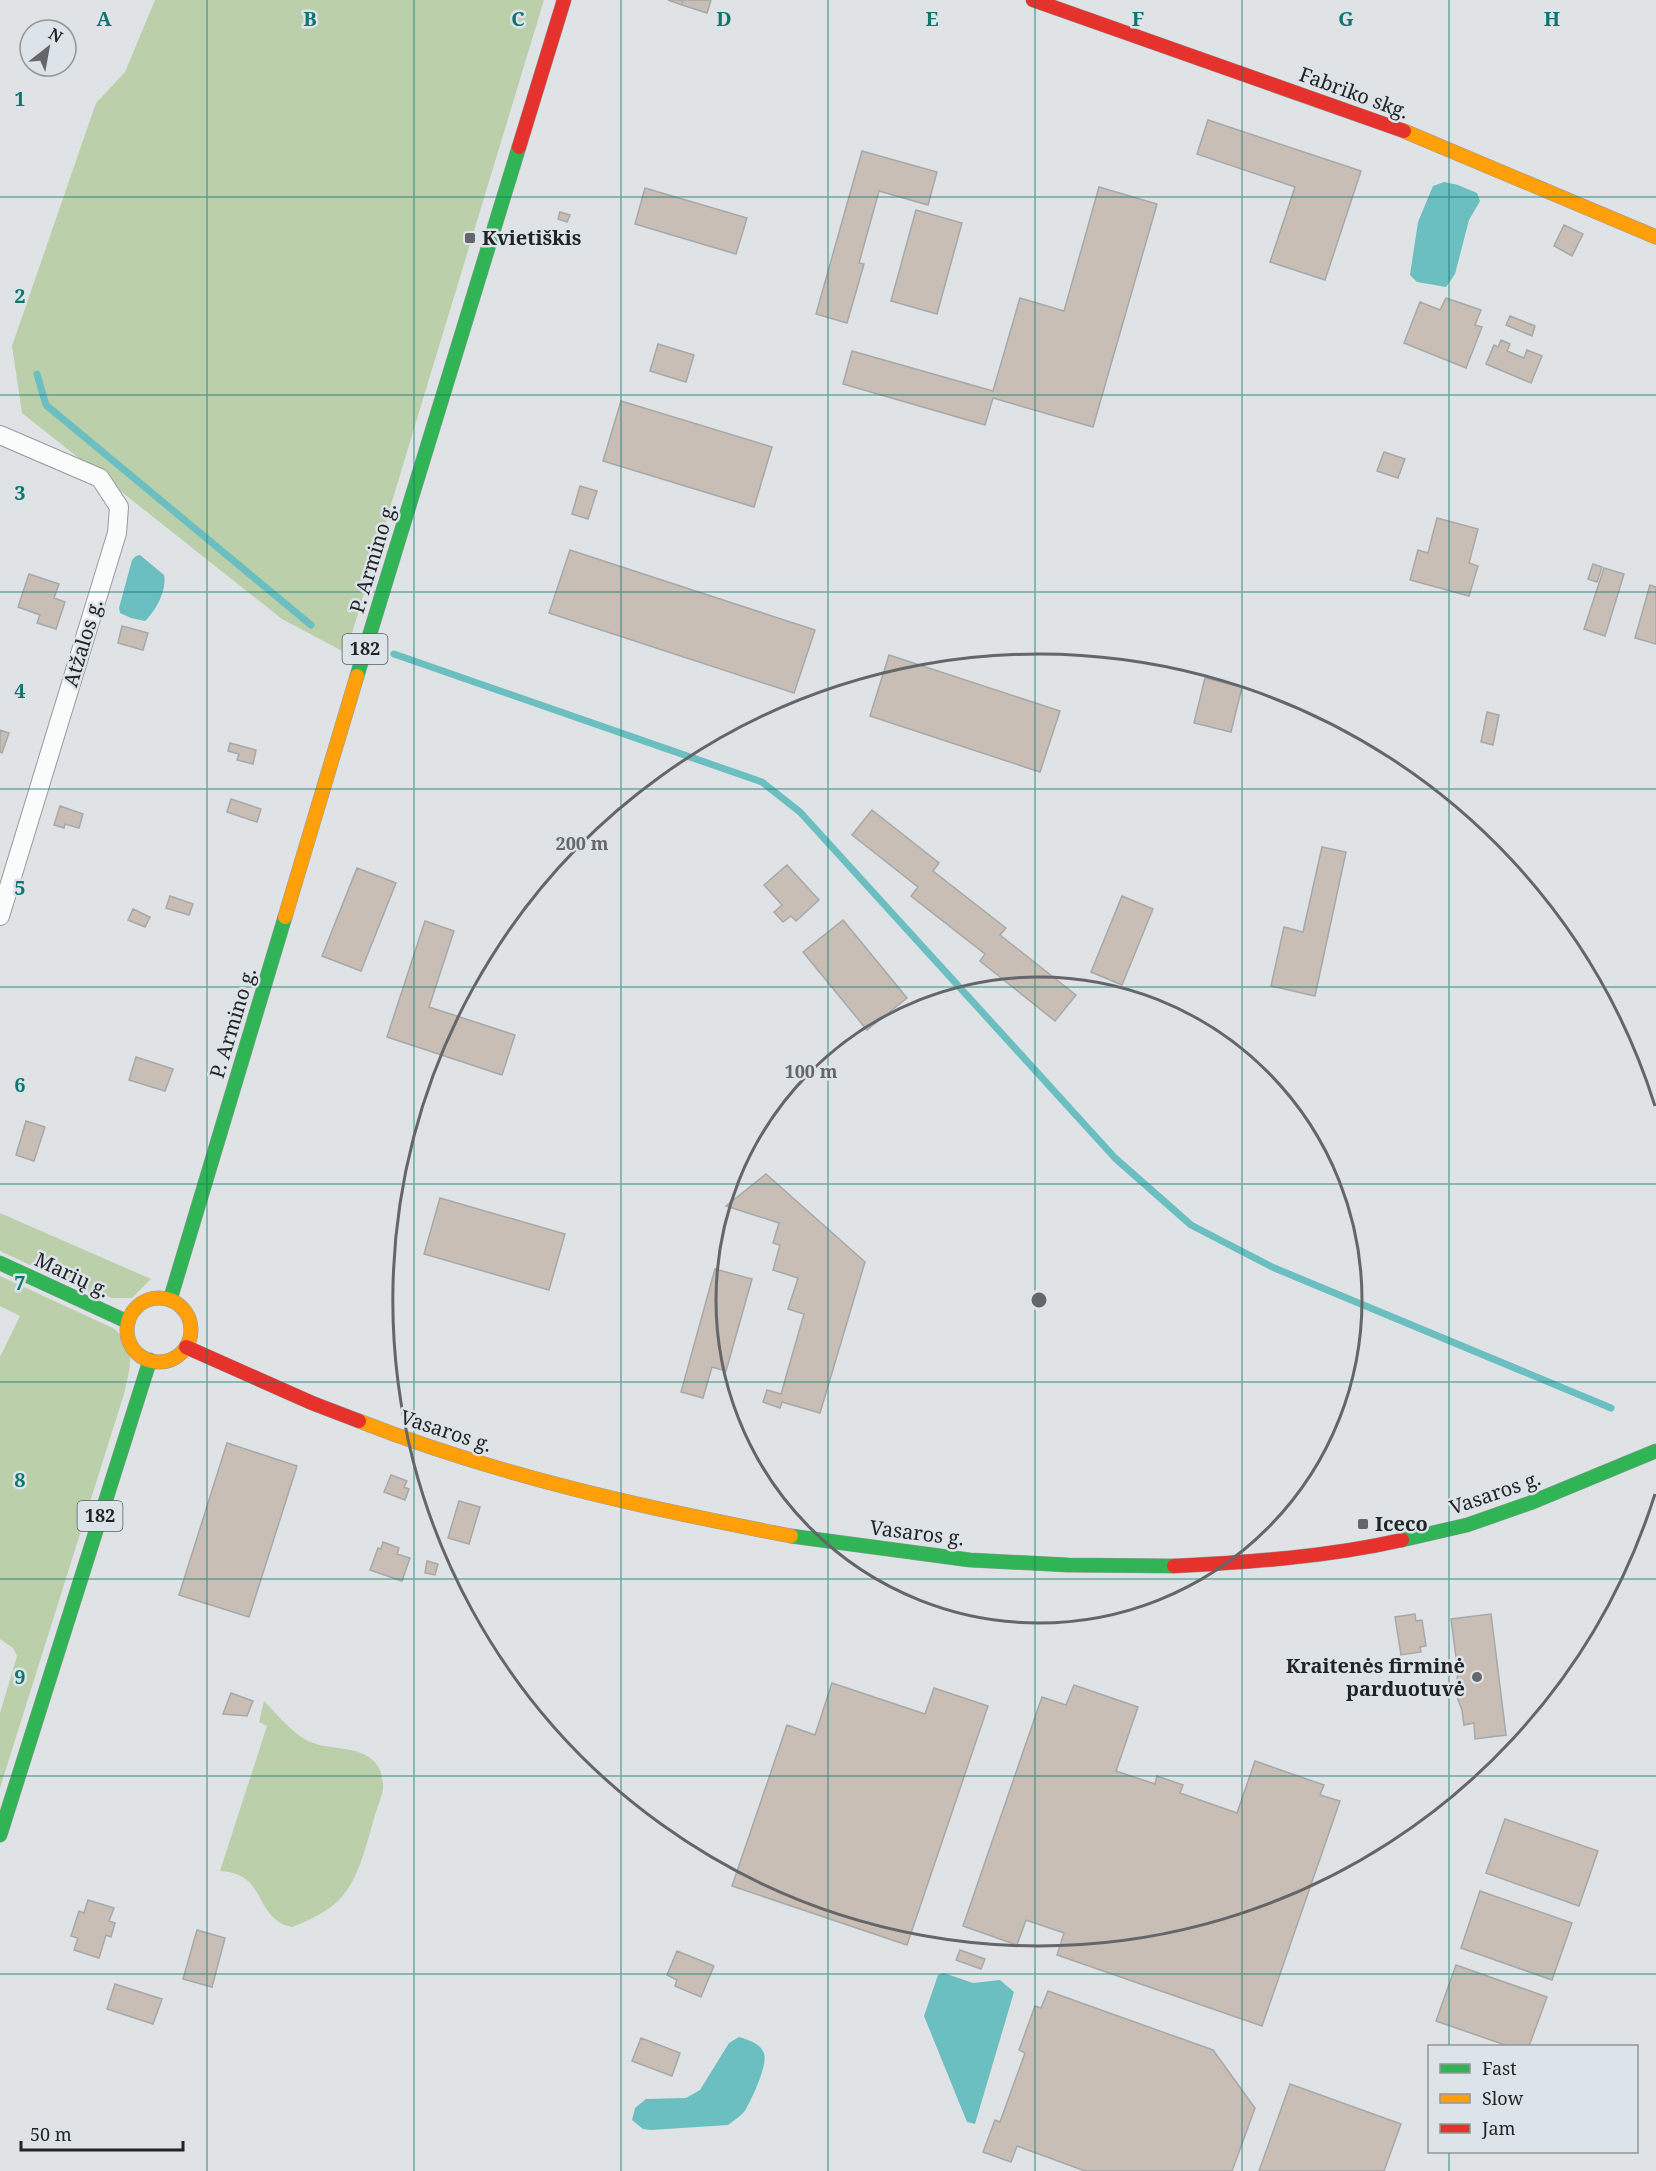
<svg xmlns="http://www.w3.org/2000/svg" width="1656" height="2171" viewBox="0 0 1656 2171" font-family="'Noto Serif',serif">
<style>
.green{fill:#bbcfaa}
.water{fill:#6bbfc0}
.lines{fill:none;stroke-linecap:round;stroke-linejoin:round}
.stream{stroke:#6bbfc0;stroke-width:7}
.building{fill:#c9beb6;stroke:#a7a8a8;stroke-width:1.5}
.street-casing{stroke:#989a9c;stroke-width:20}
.fast-casing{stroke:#989a9c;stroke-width:15}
.slow-casing{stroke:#989a9c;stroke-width:15}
.jam-casing{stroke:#989a9c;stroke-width:15}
.street{stroke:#fafbfb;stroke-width:18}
.fast{stroke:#30b455;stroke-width:14}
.slow{stroke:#ff9f0a;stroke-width:14}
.jam{stroke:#e5322d;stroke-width:14}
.grid{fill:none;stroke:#0f766e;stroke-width:1.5;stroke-opacity:0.55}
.ring{fill:none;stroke:#646669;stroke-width:3}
.poi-dot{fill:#646669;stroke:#dce3e9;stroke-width:2}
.labels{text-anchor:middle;stroke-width:5;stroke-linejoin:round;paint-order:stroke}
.shield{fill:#dce3e9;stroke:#595d60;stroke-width:1.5}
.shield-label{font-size:18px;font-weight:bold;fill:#212325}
.street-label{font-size:20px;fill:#212325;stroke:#dce3e9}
.poi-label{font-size:20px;font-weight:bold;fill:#212325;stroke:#dce3e9;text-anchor:start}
.grid-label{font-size:20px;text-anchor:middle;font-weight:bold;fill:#0f766e;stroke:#dce3e9;stroke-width:5;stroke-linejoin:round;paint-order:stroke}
.centre{fill:#646669;stroke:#dce3e9;stroke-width:3}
.ring-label{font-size:18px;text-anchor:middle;font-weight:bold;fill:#646669;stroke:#dce3e9;stroke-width:5;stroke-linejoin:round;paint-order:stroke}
</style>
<rect width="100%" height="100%" fill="#dfe3e6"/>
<path class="green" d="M155 0H544L346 653 282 619 22 413 12 346 96 103 125 72Z
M0 1213 151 1279 132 1298H111L96 1290 93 1294 0 1251Z
M0 1276 113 1328C138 1347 130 1367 124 1394L0 1788V1713L17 1656 13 1648 0 1639V1357L20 1316 0 1306Z
M264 1701C278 1715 291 1732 308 1741 330 1752 365 1743 379 1768 381 1771 383 1781 383 1785 384 1793 378 1804 376 1812 367 1840 361 1877 339 1900 327 1912 308 1921 292 1927 288 1926 282 1924 279 1922 254 1905 263 1874 220 1871L267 1726 259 1722Z"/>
<path class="water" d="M1444 182 1458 185 1477 193 1480 201 1469 220 1455 274 1446 287 1417 282 1410 275 1418 222 1433 186Z
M140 555 164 575C167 590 156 611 145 621L131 618 120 613 119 608 132 560 136 556Z
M944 1973 973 1983 1000 1980 1014 1992 975 2124 967 2122 924 2016 938 1975Z
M739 2037C748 2040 758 2042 763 2051 770 2062 752 2098 746 2109 742 2116 734 2120 728 2125L651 2130 643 2129 632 2120 635 2108 646 2099 686 2098 700 2090 729 2043Z"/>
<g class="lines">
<path class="stream" d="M37 374 46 405 311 625
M394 654 762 782 800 812 1115 1158 1191 1225 1272 1267 1611 1408"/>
</g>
<path class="building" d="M668 0H683L682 5Z
M683 0H711L707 13 682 5Z
M1208 120 1361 171 1325 280 1270 262 1295 187 1197 154Z
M862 151 937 172 928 205 879 191 859 263 864 264 847 323 816 314Z
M1099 187 1157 204 1093 427 993 398 985 425 843 384 852 351 993 391 1020 298 1064 311Z
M645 188 747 218 736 254 635 224Z
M916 210 962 223 937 314 891 301Z
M560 212 570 215 567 222 558 219Z
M1564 225 1583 234 1572 256 1554 246Z
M1446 298 1481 310 1475 325 1482 327 1466 368 1404 343 1420 302 1440 310Z
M1510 316 1535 326 1532 336 1506 325Z
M1501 340 1510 344 1507 351 1524 358 1527 350 1542 356 1531 383 1486 364 1494 345 1498 347Z
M658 344 694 355 686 382 650 371Z
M621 401 772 447 754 507 603 461Z
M1384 452 1405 459 1398 478 1377 471Z
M580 486 597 491 588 519 572 514Z
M1437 518 1478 529 1469 563 1478 566 1469 596 1410 580 1418 550 1428 553Z
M570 550 815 630 794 693 549 613Z
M1593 564 1602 567 1597 582 1588 579Z
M1604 568 1624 574 1605 636 1584 629Z
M29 574 59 584 54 598 65 602 56 629 37 623 40 615 18 607Z
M1650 585 1656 587V644L1635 638Z
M122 626 148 633 143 650 118 643Z
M889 655 1060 711 1040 772 870 716Z
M1205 678 1242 687 1231 732 1194 723Z
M1487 712 1499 715 1493 745 1481 742Z
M0 730 9 733 2 753 0 752Z
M230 743 256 750 253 764 237 760 239 754 228 751Z
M231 799 261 809 257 822 227 812Z
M60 806 83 814 79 828 65 824 64 828 54 825Z
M872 810 939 863 933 871 1006 928 1000 935 1076 995 1055 1021 980 961 985 954 911 896 918 887 852 835Z
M1322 847 1346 852 1315 996 1271 986 1284 927 1303 932Z
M787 865 819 900 796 921 791 916 783 922 774 912 782 905 764 885Z
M357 868 396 883 361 971 322 956Z
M170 896 193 904 189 915 166 908Z
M1122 896 1153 909 1122 985 1091 972Z
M133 909 150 917 145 927 128 920Z
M843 920 907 998 867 1030 803 952Z
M425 921 454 931 429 1007 515 1035 502 1075 387 1037Z
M136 1057 173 1069 165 1091 129 1080Z
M26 1121 45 1127 34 1161 16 1155Z
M766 1174 865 1262 820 1413 782 1402 780 1408 763 1402 767 1390 781 1394 804 1314 788 1309 798 1278 773 1270 780 1245 773 1243 779 1223 726 1206Z
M440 1198 565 1234 549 1290 424 1254Z
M715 1269 752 1279 726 1371 712 1367 703 1398 681 1392Z
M227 1443 297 1466 249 1617 179 1595Z
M391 1475 407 1481 404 1487 409 1489 405 1500 384 1492Z
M459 1501 480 1507 469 1544 448 1538Z
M383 1542 399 1548 397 1554 410 1558 402 1581 370 1570 378 1548 381 1549Z
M427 1561 438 1564 435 1575 425 1573Z
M1415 1614 1416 1621 1422 1620 1426 1646 1420 1647 1421 1652 1401 1655 1395 1617Z
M1491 1614 1506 1735 1475 1739 1474 1723 1464 1725 1462 1710 1455 1692 1458 1673 1451 1619Z
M832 1683 925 1714 934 1688 988 1706 907 1945 732 1886 787 1725 815 1735Z
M1074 1685 1138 1707 1116 1771 1155 1784 1157 1776 1183 1785 1180 1793 1237 1813 1255 1761 1324 1785 1320 1795 1340 1801 1262 2026 1057 1955 1064 1933 1026 1920 1017 1945 963 1926 1042 1697 1066 1705Z
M231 1693 253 1701 247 1716 223 1714Z
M1505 1819 1598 1851 1579 1906 1486 1873Z
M1480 1891 1572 1923 1552 1980 1461 1948Z
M88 1900 114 1908 109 1921 115 1923 111 1937 106 1935 99 1958 74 1950 78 1938 71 1936 79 1911 84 1913Z
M197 1930 225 1938 212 1987 183 1979Z
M960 1950 985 1959 981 1969 956 1960Z
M677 1951 714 1966 701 1997 675 1986 677 1980 667 1975Z
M1456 1965 1547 1997 1529 2046H1508L1436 2021Z
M115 1984 162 1999 153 2024 107 2009Z
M1048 1991 1213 2050 1255 2108 1232 2171H1085L1017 2146 1011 2162 983 2152 995 2120 1000 2122 1025 2053 1019 2050 1035 2006 1041 2008Z
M641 2038 680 2053 672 2076 632 2061Z
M1290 2084 1401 2124 1384 2171H1259Z"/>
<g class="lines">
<defs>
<path id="street" d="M0 435 100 478 119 507 117 533 0 916"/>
<path id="fast" d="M357 676 519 147
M0 1263 128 1322
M170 1300 285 917
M791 1536 970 1560 1068 1565 1174 1566
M1402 1540 1467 1525 1530 1503 1656 1451
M0 1835 150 1360"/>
<path id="slow" d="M1404 131 1656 237
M285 917 357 676
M127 1330a32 32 0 1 1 64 0a32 32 0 1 1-64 0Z
M359 1421C499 1476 645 1508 791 1536"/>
<path id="jam" d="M1033 0 1404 131
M519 147 564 0
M186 1347 312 1403 359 1421
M1174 1566C1251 1562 1327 1557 1402 1540"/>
</defs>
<use href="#street" class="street-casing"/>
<use href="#fast" class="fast-casing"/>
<use href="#slow" class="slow-casing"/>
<use href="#jam" class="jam-casing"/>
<use href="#street" class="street"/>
<use href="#fast" class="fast"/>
<use href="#slow" class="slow"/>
<use href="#jam" class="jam"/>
</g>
<path class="grid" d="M207 0V2171M414 0V2171M621 0V2171M828 0V2171M1035 0V2171M1242 0V2171M1449 0V2046M0 197H1656M0 395H1656M0 592H1656M0 789H1656M0 987H1656M0 1184H1656M0 1382H1656M0 1579H1656M0 1776H1656M0 1974H1656M1449 2152V2171"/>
<g class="ring">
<circle cx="1039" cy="1300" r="323"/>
<path d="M1655 1494A646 646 0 1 1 1655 1106"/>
</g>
<g class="poi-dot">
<rect x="464" y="232" width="12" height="12" rx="3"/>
<rect x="1357" y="1518" width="12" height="12" rx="3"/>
<circle cx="1477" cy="1677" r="6"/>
</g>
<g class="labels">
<g class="shield">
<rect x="342.5" y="634" width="45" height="30" rx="4.5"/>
<rect x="77.5" y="1501" width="45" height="30" rx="4.5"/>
</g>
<g class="shield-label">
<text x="365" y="655">182</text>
<text x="100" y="1522">182</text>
</g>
<g class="street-label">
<text transform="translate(1354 93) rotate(20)" y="7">Fabriko skg.</text>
<text transform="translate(373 558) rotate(-73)" y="7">P. Armino g.</text>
<text transform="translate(83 643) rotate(-73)" y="7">Atžalos g.</text>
<text transform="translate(233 1023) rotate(-73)" y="7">P. Armino g.</text>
<text transform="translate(72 1275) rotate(25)" y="7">Marių g.</text>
<text transform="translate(446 1431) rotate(18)" y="7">Vasaros g.</text>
<text transform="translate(1495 1493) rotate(-19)" y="7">Vasaros g.</text>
<text transform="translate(917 1533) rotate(7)" y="7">Vasaros g.</text>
</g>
<g class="poi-label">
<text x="482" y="245">Kvietiškis</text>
<text x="1375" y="1531">Iceco</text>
<text x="1465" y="1673" text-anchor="end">Kraitenės firminė<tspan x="1465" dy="23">parduotuvė</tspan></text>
</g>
</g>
<g class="grid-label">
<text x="104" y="26">A</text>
<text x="310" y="26">B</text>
<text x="518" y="26">C</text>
<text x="724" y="26">D</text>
<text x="932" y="26">E</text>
<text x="1138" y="26">F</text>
<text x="1346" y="26">G</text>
<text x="1552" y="26">H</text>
<text x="20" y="106">1</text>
<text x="20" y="303">2</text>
<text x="20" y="500">3</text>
<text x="20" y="698">4</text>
<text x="20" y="895">5</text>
<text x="20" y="1092">6</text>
<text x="20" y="1290">7</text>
<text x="20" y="1487">8</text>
<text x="20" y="1684">9</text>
</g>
<circle cx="1039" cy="1300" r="9" class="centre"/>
<g class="ring-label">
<text x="582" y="850">200 m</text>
<text x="811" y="1078">100 m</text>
</g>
<rect x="1428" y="2045" width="210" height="108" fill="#dce3e9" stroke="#91969b" stroke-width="1.5"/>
<rect x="1440" y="2064" width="30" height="9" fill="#30b455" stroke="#91969b" stroke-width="1.5"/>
<text x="1482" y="2075" font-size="18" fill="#212325">Fast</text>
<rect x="1440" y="2094" width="30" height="9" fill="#ff9f0a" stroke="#91969b" stroke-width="1.5"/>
<text x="1482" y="2105" font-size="18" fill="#212325">Slow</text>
<rect x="1440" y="2124" width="30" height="9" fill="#e5322d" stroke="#91969b" stroke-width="1.5"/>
<text x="1482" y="2135" font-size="18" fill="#212325">Jam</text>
<g transform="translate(48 48) rotate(31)"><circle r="28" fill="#dce3e9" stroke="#91969b" stroke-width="1.5"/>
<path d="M0-4.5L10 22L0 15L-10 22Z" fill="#646669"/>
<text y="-9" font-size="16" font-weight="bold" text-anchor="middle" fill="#212325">N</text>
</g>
<path d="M21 2141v9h162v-9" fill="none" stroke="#212325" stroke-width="3"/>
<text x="30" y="2141" font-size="18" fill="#212325" stroke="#dce3e9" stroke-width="4.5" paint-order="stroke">50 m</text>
</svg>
